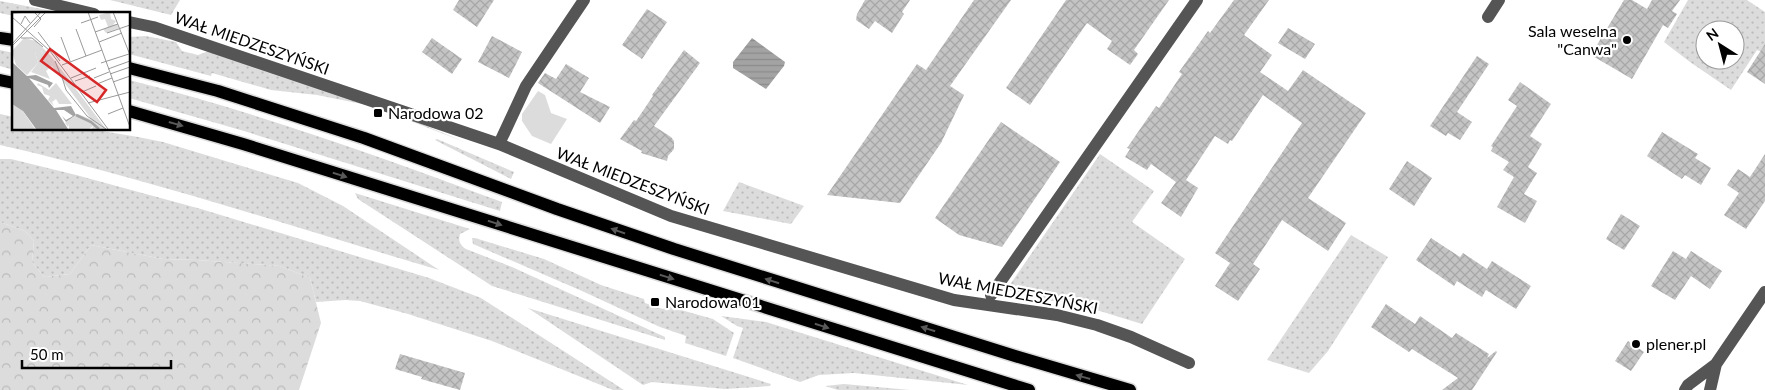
<svg xmlns="http://www.w3.org/2000/svg" width="1765" height="390" viewBox="0 0 1765 390" font-family="Lato,sans-serif">
<style>
.grass{fill:url(#grass-dots);fill-rule:evenodd}
.forest{fill:url(#forest-crowns)}
.garden{fill:#dcdcdc}
.water{fill:url(#water-rules)}
.building{fill:url(#building-cross-hatch)}
.lines{fill:none;stroke-linecap:round;stroke-linejoin:round}
.major-casing{stroke:#dbdbdb;stroke-width:15}
.minor{stroke:#555;stroke-width:12}
.major{stroke:#000;stroke-width:12}
.oneway{fill:#595959}
.poi-dot{fill:#000;stroke:#fff;stroke-width:2}
.labels{text-anchor:middle;stroke-width:4.5;stroke-linejoin:round;paint-order:stroke}
.poi-label{font-size:16px;fill:#000;stroke:#fff;text-anchor:start}
.street-label{font-size:16px;fill:#000;stroke:#fff}
.inset-river{fill:none;stroke:#a3a3a3;stroke-width:2.5}
.inset-road{fill:none;stroke:#999;stroke-width:1}
.view{fill:#d62828;fill-opacity:0.15;stroke:#d62828;stroke-width:2.5}
.inset-edge{fill:none;stroke:#000;stroke-width:2.5}
</style>
<defs>
<pattern id="grass-dots" width="8" height="8" patternUnits="userSpaceOnUse" patternTransform="scale(1.25)"><rect width="8" height="8" fill="#dcdcdc"/><path d="M2 2h.1M6 6h.1" fill="none" stroke="#bbb" stroke-width="1.8" stroke-linecap="round"/></pattern>
<pattern id="forest-crowns" width="20" height="18" patternUnits="userSpaceOnUse" patternTransform="scale(1.25)"><rect width="20" height="18" fill="#dcdcdc"/><path d="M2 6a3 3 0 1 1 6 0M12 15a3 3 0 1 1 6 0" fill="none" stroke="#bbb"/></pattern>
<pattern id="water-rules" width="6" height="5" patternUnits="userSpaceOnUse" patternTransform="scale(1.25)"><rect width="6" height="5" fill="#a3a3a3"/><path d="M0 2.5h6" fill="none" stroke="#8b8b8b"/></pattern>
<pattern id="building-cross-hatch" width="8" height="8" patternUnits="userSpaceOnUse" patternTransform="scale(1.25)"><rect width="8" height="8" fill="#c4c4c4"/><path d="M0 0l8 8M0 8l8-8" fill="none" stroke="#a7a7a7"/></pattern>
</defs>
<rect width="100%" height="100%" fill="#fff"/>
<path class="grass" d="M110 0H180L171 15Z
M1688 0H1747L1765 12V47L1762 52 1757 50 1731 90 1690 62 1664 42ZM1705 30H1735V60H1705Z
M0 1 68 14H14V16L0 13Z
M146 36 176 42 182 51 198 55 209 51 264 67 371 103 467 143 372 106 317 95 271 90 212 73 211 76 129 54V37Z
M0 50 14 53V70L0 66Z
M129 80C256 112 379 156 502 202L500 211 244 131 129 98Z
M0 114 14 117V129H90L138 137 163 142 298 183 343 206 439 270C293 227 149 179 0 145Z
M437 139 514 172 511 179 435 140Z
M1100 154 1154 191 1132 222 1185 259 1142 324 1077 304 1036 299 1007 289Z
M0 159H11L76 175 201 209 429 278 481 298 624 390H613L492 341 408 314 360 301 345 300 316 302 310 278 280 266 197 260 163 259 91 245 70 274 44 277 32 262 34 241 25 231 0 222Z
M739 182 804 206 791 224 723 211Z
M355 193 470 229 460 234C458 241 460 245 466 249L512 267 665 337V340L492 286 358 199Z
M1351 235 1388 257 1328 351 1309 373 1267 360Z
M472 238H475L544 259 601 285 644 299 645 303 663 309 667 306 713 319 734 333 726 356 685 343 686 336 660 327 582 291 473 244Z
M528 308 771 384 770 386 725 389 652 382 643 385Z
M721 316 766 322 968 385 854 373 819 375 800 382 733 358 743 328 737 326Z
M844 384 910 390H838L825 386Z"/>
<path class="forest" d="M0 222 25 231 34 241 32 262 44 277 70 274 91 245 163 259 197 260 280 266 310 278 321 323 299 390H0Z"/>
<path class="garden" d="M538 91 545 95 551 113 567 119 551 144 532 136 522 121V114Z"/>
<path class="water" d="M752 38 785 62 784 66 766 89 733 68V62Z"/>
<path class="building" d="M459 0H494L477 27 453 10Z
M865 0H910L902 12 904 14 892 33 875 21 869 29 856 20 857 14Z
M974 0H1011L950 86 964 95 941 143 900 203 827 195 917 64 926 70Z
M1066 0H1169L1134 50 1138 54 1130 65 1107 49 1112 41 1087 23 1030 105 1006 88Z
M1234 0H1269L1244 35 1272 55 1260 72 1288 91 1303 70 1366 113 1308 198 1346 223 1328 251 1282 220 1253 264 1260 269 1238 301 1215 286 1230 263 1215 253 1302 123 1263 95 1232 141 1230 140 1228 144 1215 136 1186 180 1198 188 1181 217 1161 203 1176 182 1151 164 1147 170 1125 157 1130 149 1127 148 1156 106 1159 108 1182 74 1179 72 1208 31 1210 33Z
M1624 0H1632L1647 9 1652 0H1680L1672 11 1677 14 1668 28 1663 25 1632 79 1591 55Z
M647 9 667 22 642 59 622 45Z
M1288 28 1315 44 1305 59 1278 43Z
M492 36 522 52 509 78 478 62Z
M432 38 462 59 452 74 422 52Z
M1765 44V84L1747 72Z
M684 50 700 63 654 126 671 137 674 141V149L668 156 667 161 641 153 642 151 620 139 634 120 636 121 653 96 652 95Z
M1477 56 1489 64 1457 112 1472 122 1460 140 1448 133 1446 136 1430 126Z
M566 64 589 78 580 92 610 107 600 123 538 83 545 73 556 79Z
M1520 82 1551 104 1530 136 1542 144 1528 167 1537 173 1524 194 1537 201 1525 223 1497 207 1514 177 1503 170 1509 162 1491 151 1493 147 1491 146 1517 106 1508 100Z
M1001 122 1060 162 1002 247 959 235 935 218Z
M1662 132 1698 154 1695 158 1711 168 1701 185 1685 175 1682 179 1647 156Z
M1765 154V201L1746 229 1724 215 1739 193 1727 185 1738 169 1750 177Z
M1407 161 1432 178 1414 206 1389 189Z
M1621 214 1640 226 1624 250 1606 239Z
M1431 238 1460 257 1463 253 1487 269 1492 261 1531 286 1516 309 1486 290 1482 297 1457 281 1454 286 1416 260Z
M1673 251 1686 259 1691 251 1722 271 1710 289 1691 276 1675 300 1651 286Z
M1386 304 1415 324 1420 316 1452 338 1456 333 1489 354 1487 358 1496 351 1497 352 1472 390H1442L1458 378 1412 349 1409 352 1371 327Z
M1628 341 1644 352 1631 371 1615 361Z
M400 354 465 373 460 390 421 379 422 377 395 369Z"/>
<g class="lines">
<defs>
<path id="major" d="M0 38 14 40
M129 68 218 91 364 138 557 209 674 249 1015 356 1130 390
M0 80 14 83
M129 111 243 144 1029 390"/>
</defs>
<use href="#major" class="major-casing"/>
<path class="minor" d="M35 0 94 14
M1488 17 1499 0
M129 22 153 27 499 144 671 216 954 300 1057 315 1097 325 1131 337 1189 363
M499 144 526 86 584 0
M991 295 1197 0
M1685 390 1688 385 1716 364 1765 292
M1710 390 1716 364"/>
<use href="#major" class="major"/>
</g>
<defs><path id="oneway-solid" d="M-6-.8H1V-3.2L6.5 0L1 3.2V.8H-6Z" transform="scale(1.25)"/></defs>
<g class="oneway">
<use href="#oneway-solid" transform="translate(176 124) rotate(16)"/>
<use href="#oneway-solid" transform="translate(340 175) rotate(17)"/>
<use href="#oneway-solid" transform="translate(495 223) rotate(18)"/>
<use href="#oneway-solid" transform="translate(618 231) rotate(-161)"/>
<use href="#oneway-solid" transform="translate(667 277) rotate(17)"/>
<use href="#oneway-solid" transform="translate(772 281) rotate(-162)"/>
<use href="#oneway-solid" transform="translate(822 326) rotate(17)"/>
<use href="#oneway-solid" transform="translate(928 329) rotate(-163)"/>
<use href="#oneway-solid" transform="translate(1083 377) rotate(-164)"/>
</g>
<g class="poi-dot">
<circle cx="1627" cy="40" r="5"/>
<rect x="373" y="108" width="10" height="10" rx="2.5"/>
<rect x="650" y="297" width="10" height="10" rx="2.5"/>
<circle cx="1636" cy="344" r="5"/>
</g>
<g class="labels">
<g class="poi-label">
<text x="1617" y="37" text-anchor="end">Sala weselna<tspan x="1617" dy="18">"Canwa"</tspan></text>
<text x="388" y="119">Narodowa 02</text>
<text x="665" y="308">Narodowa 01</text>
<text x="1646" y="350">plener.pl</text>
</g>
<g class="street-label">
<text transform="translate(252 43) rotate(19)" y="6">WAŁ MIEDZESZYŃSKI</text>
<text transform="translate(633 181) rotate(21)" y="6">WAŁ MIEDZESZYŃSKI</text>
<text transform="translate(1018 293) rotate(11)" y="6">WAŁ MIEDZESZYŃSKI</text>
</g>
</g>
<g transform="translate(12 12)">
<rect width="118" height="118" fill="#fff"/>
<path d="M98 0 99 7 104 9 101 13 105 12 107 16 94 21 91 17 96 15 93 7 89 8 87 3ZM12 26 24 29 39 44 94 117H89L80 108 29 39 23 40 26 51 15 63 4 53 0 39ZM0 92 10 98 23 117H0Z" fill="#dcdcdc"/>
<path d="M26 36 41 53 34 59 38 67 19 60 26 51 23 40ZM26 71 37 78 44 71 60 92H47L44 87 40 90 42 94 36 88 38 84 32 82 30 75 25 73ZM66 102 83 109 89 117H80L81 114 77 117H57V112L56 115 53 111Z" fill="#dcdcdc"/>
<path d="M0 50 15 64 24 63 41 71 37 76 36 73 17 66 42 96 59 94 64 103 54 110 50 104 54 108 61 104 52 98H44L56 117H24L11 99 0 92Z" fill="#a3a3a3"/>
<path class="inset-river" d="M64 103 79 110 87 117"/>
<path class="inset-road" d="M76 0 118 115M101 0 118 43M0 1 21 0M0 5 38 39 96 117M69 11 86 5M9 12 13 4 18 11M22 15 29 7 22 0M64 17 74 44M26 20 48 49M83 20 106 12M95 21 118 13M49 25 58 49M9 26H20L31 35M87 30 110 21M0 32 29 0M0 34 34 0M43 49 49 64 62 74M89 51 117 42M50 53 90 38M96 57 118 49M98 62 118 55M50 65 54 78 75 104 94 117M59 66 84 56M82 66 97 60M63 69 78 64M101 70 118 64M85 72 100 66M70 80 84 74M76 91 118 80M96 102 111 96"/>
<path class="view" d="M38 37 94 78 85 90 29 49Z"/>
<rect width="118" height="118" class="inset-edge"/>
</g>
<g transform="translate(1720 45) rotate(324)"><circle r="24" fill="#ffffff" stroke="#999999"/>
<path d="M0-4L9 19L0 12L-9 19Z" fill="#000000"/>
<text y="-8" font-size="14" font-weight="bold" text-anchor="middle" fill="#000000">N</text>
</g>
<path d="M22 360v8h149v-8" fill="none" stroke="#000000" stroke-width="2.5"/>
<text x="30" y="360" font-size="15" fill="#000000" stroke="#ffffff" stroke-width="4" paint-order="stroke">50 m</text>
</svg>
